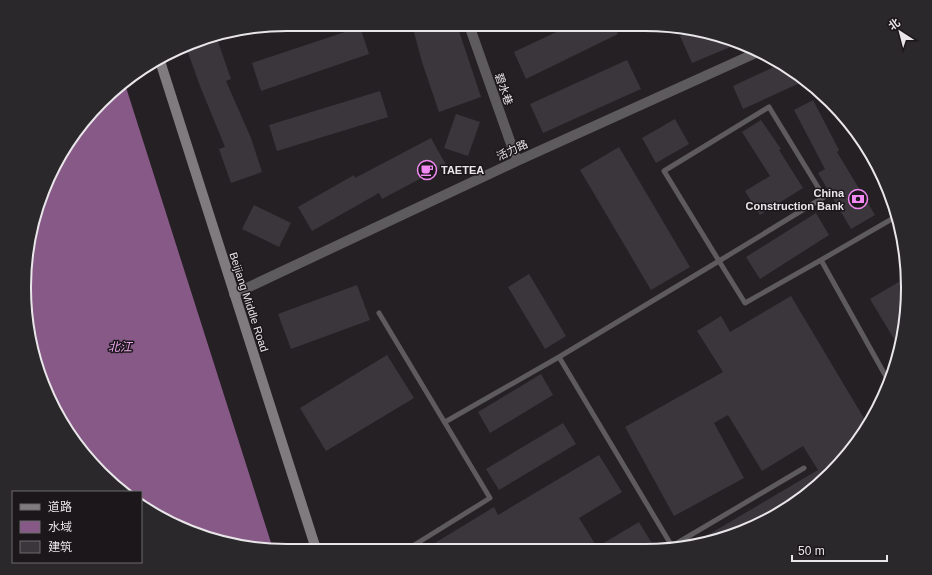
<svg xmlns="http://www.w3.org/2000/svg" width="932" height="575" viewBox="0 0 932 575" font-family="Helvetica,'Noto Sans SC',sans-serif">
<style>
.water{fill:#875987}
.building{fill:#3b363b}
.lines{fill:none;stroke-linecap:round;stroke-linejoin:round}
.lane{stroke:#5d5b5d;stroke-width:5}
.street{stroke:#5d5b5d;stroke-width:10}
.secondary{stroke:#7f7b7f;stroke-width:10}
.labels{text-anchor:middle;stroke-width:3;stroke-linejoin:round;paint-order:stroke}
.street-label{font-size:11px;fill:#e9e6e9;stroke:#1b171b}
.poi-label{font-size:11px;font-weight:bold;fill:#e9e6e9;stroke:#1b171b;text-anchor:start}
.water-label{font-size:12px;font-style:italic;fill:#eba7eb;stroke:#1b171b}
.rim{fill:none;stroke:#e9e6e9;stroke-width:2}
</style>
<rect width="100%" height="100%" fill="#252024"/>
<path class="water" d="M124 81 273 549H253L187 531 141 505V492H123L69 434 38 372 24 287 38 203 69 141Z"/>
<path class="building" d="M412 25H457L481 97 439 112 422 62Z
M569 26H614L618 34 526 79 514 52Z
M360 27 369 54 261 91 252 63Z
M693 30 740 43 692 63 680 36Z
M216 36 231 79 226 81 251 138 262 172 231 183 219 149 225 147 200 86 186 47 203 38Z
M627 60 641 89 543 133 530 104Z
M780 64 795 73 800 83 743 109 733 86Z
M380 91 388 117 277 151 269 125Z
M813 100 839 150 837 152 875 215 851 229 818 173 825 169 794 110Z
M456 114 480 122 468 156 444 148Z
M675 119 689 144 656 163 642 138Z
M761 120 781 149 779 150 803 188 760 215 745 191 770 176 742 132Z
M431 138 446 165 382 199 379 193 312 231 298 207 354 175 355 178Z
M619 147 690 267 651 290 580 170Z
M254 205 291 223 279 247 242 229Z
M816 213 829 235 760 279 746 257Z
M529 274 566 336 545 349 508 287Z
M907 277V304L900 349 870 299Z
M357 285 370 320 291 349 278 314Z
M791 296 868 425 854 448 818 485 776 516 729 537 697 544 696 542 818 470 803 446 762 471 728 415 714 423 744 478 674 516 625 427 723 372 697 331 721 316 730 332Z
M387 355 414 398 326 451 300 408Z
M541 374 553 395 490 433 478 412Z
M563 423 576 444 499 490 486 469Z
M599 455 622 492 579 518 597 547 639 522 656 550 425 549 494 507 498 515Z"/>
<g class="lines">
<path class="lane" d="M769 107 824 197 719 261 664 171Z
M379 313 490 498 411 547 412 549
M559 357 673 548
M889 382 821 260 897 216
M445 422 559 357 719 261 745 303 821 260
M667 549 804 468"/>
<path class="street" d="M469 25 517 161
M234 294 517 161 758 52"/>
<path class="secondary" d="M160 61 316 549"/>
</g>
<defs>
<symbol id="cafe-ring" viewBox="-11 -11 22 22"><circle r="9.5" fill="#1b171b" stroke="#f28af3" stroke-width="1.5"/><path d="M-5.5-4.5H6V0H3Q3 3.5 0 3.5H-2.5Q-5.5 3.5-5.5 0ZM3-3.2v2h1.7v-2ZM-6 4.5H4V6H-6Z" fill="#f28af3"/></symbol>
<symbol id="bank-ring" viewBox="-11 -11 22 22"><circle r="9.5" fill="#1b171b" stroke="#f28af3" stroke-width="1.5"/><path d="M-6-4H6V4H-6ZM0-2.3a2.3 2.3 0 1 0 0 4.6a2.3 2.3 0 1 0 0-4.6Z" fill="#f28af3"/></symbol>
</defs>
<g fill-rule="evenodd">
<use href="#cafe-ring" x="416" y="159" width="22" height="22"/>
<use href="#bank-ring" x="847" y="188" width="22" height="22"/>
</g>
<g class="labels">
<g class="street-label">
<text transform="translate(504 89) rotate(71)" y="4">碧水巷</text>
<text transform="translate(512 150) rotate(-25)" y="4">活力路</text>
<text transform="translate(249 302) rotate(72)" y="4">Beijiang Middle Road</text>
</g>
<g class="poi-label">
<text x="441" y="174">TAETEA</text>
<text x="844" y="197" text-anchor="end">China<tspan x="844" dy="13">Construction Bank</tspan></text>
</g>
<g class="water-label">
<text x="120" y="351">北江</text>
</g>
</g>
<path d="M0 0H932V575H0ZM287 31H645A256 256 0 0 1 901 287V288A256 256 0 0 1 645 544H287A256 256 0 0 1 31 288V287A256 256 0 0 1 287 31Z" fill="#2b282b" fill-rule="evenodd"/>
<path class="rim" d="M287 31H645A256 256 0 0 1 901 287V288A256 256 0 0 1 645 544H287A256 256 0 0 1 31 288V287A256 256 0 0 1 287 31Z"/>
<rect x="12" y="491" width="130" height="72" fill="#1b171b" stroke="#6d6a6d"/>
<rect x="20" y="504" width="20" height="6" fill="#7f7b7f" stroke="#6d6a6d"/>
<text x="48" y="511" font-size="12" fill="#e9e6e9">道路</text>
<rect x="20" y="521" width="20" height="12" fill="#875987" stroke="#6d6a6d"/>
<text x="48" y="531" font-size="12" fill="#e9e6e9">水域</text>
<rect x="20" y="541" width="20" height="12" fill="#3b363b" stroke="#6d6a6d"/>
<text x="48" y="551" font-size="12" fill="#e9e6e9">建筑</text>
<g transform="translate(900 32) rotate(324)" stroke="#1b171b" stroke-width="3" paint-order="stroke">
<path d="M0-3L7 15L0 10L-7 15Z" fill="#e9e6e9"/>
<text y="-6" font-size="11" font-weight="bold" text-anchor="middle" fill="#e9e6e9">北</text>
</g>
<path d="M792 555v6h95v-6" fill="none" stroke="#e9e6e9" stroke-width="2"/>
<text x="798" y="555" font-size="12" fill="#e9e6e9" stroke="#1b171b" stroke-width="3" paint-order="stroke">50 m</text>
</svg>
